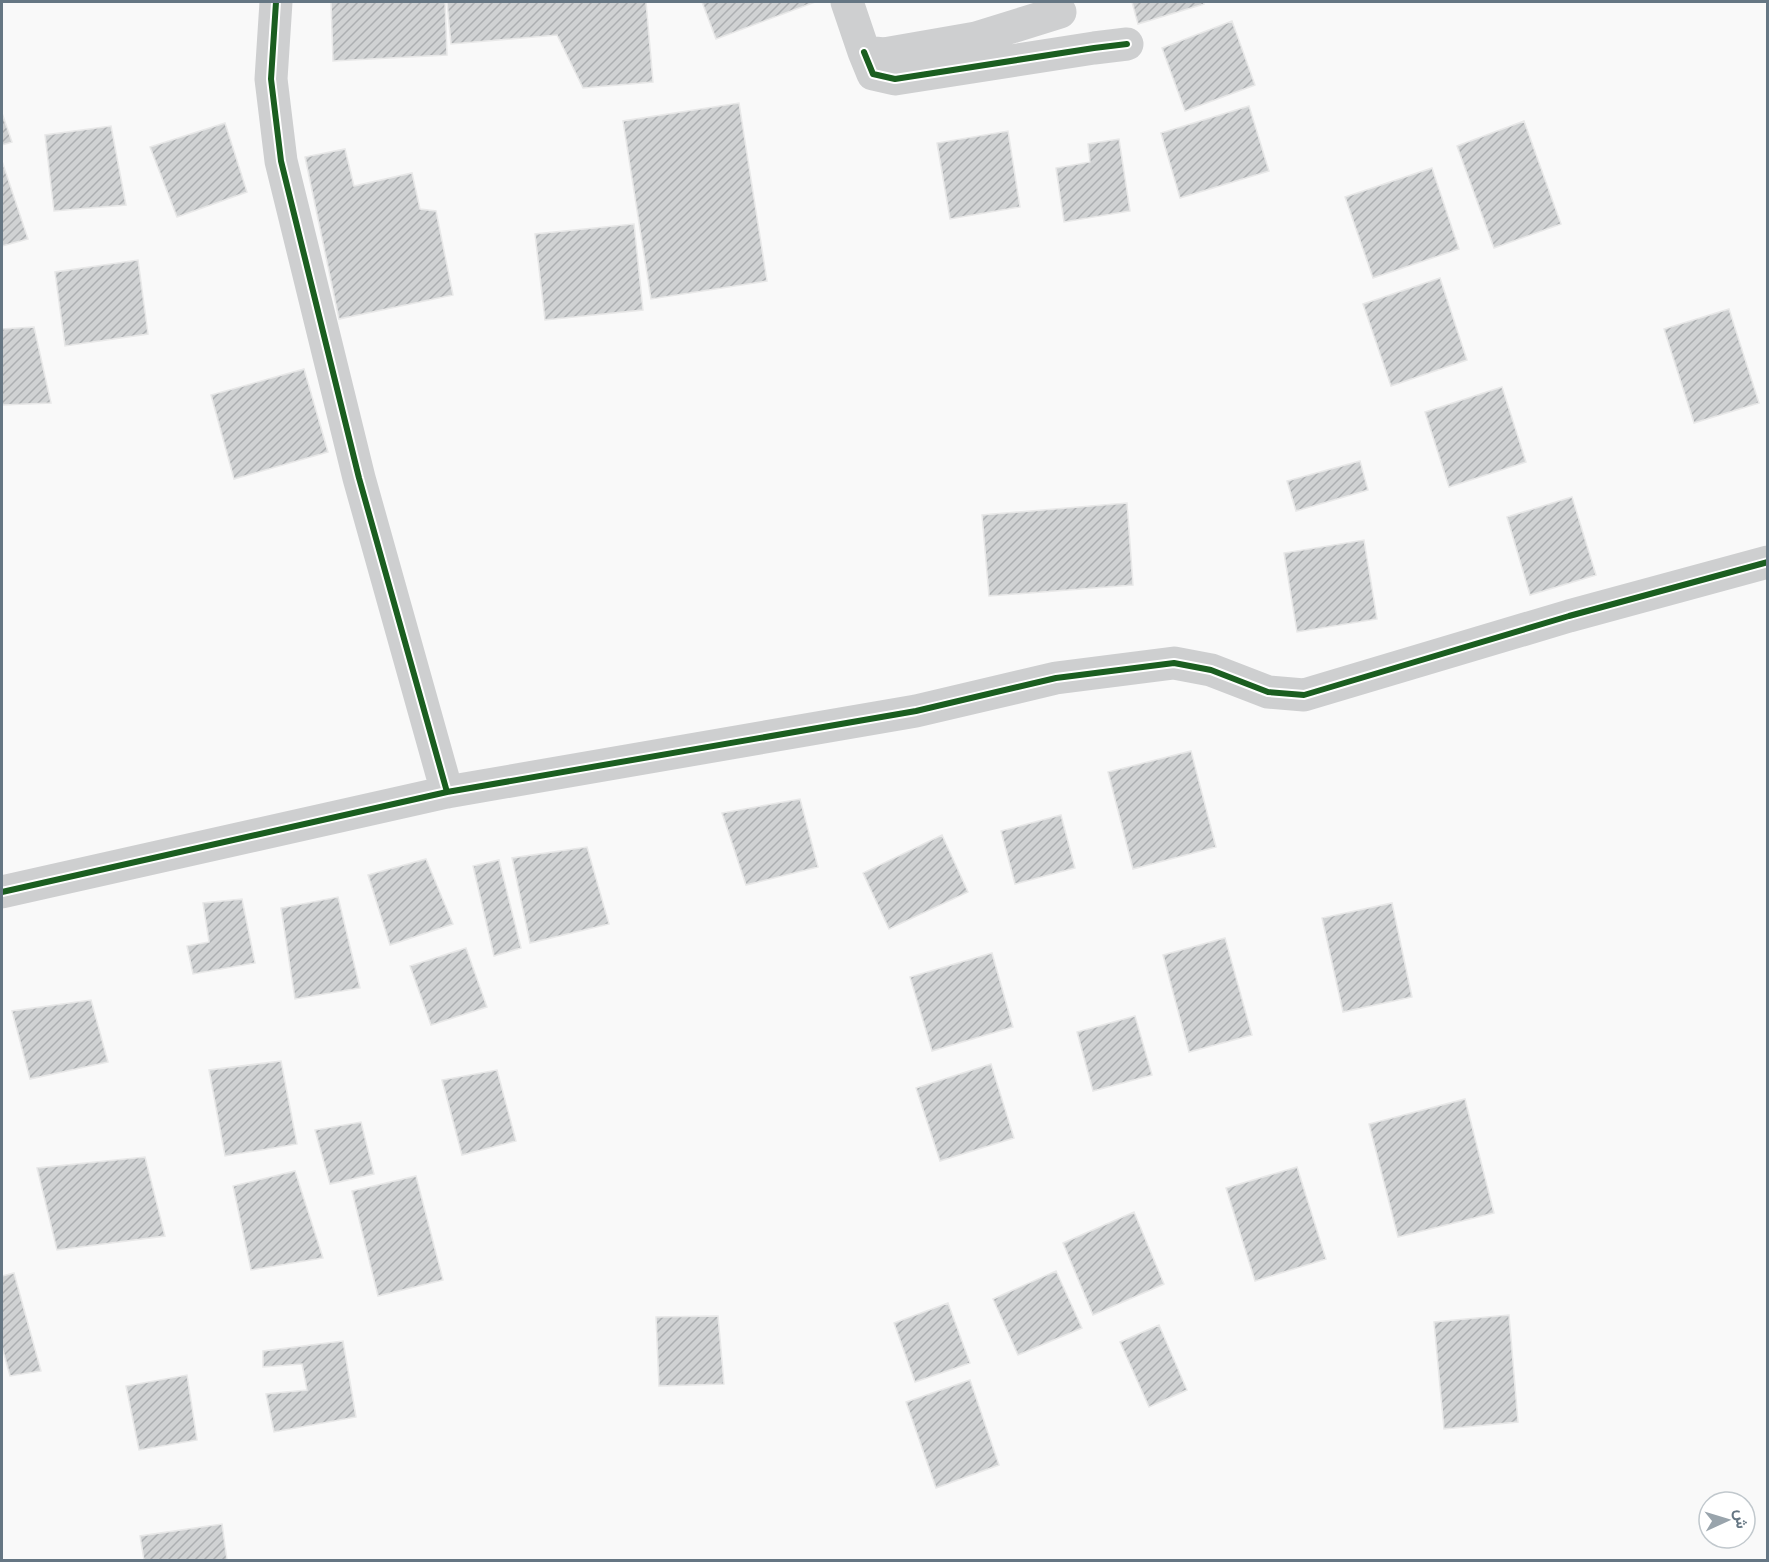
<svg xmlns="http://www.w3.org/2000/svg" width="1769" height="1562" viewBox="0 0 1769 1562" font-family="Jost,Vazirmatn,sans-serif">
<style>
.building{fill:url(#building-hatch);stroke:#e8e8e8;stroke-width:1.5}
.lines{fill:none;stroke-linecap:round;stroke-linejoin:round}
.street{stroke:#cecfd0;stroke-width:33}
.cycleway-casing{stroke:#fff;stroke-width:10}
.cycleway{stroke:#1b5e20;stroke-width:6}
</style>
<defs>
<pattern id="building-hatch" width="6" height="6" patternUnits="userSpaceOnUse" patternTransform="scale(1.5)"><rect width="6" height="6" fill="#d0d2d3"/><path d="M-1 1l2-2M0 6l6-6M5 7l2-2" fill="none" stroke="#acafb1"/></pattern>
</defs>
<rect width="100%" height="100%" fill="#f9f9f9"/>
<path class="building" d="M331 2H445L447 55 333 61Z
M447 2H646L653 82 583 88 557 35 451 44Z
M702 2H815L716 39Z
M1132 2H1203L1204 4 1138 24Z
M1232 21 1255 85 1185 111 1162 48Z
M739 103 767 281 651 299 623 121Z
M1249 106 1269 171 1180 198 1161 133Z
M2 113 12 142 2 145Z
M1524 121 1561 224 1494 248 1457 146Z
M225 123 247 192 177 217 150 147Z
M111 126 126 205 54 211 45 135Z
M1008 131 1020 207 950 219 937 143Z
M1119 139 1130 211 1064 222 1056 168 1090 162 1088 144Z
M345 149 354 186 412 173 420 209 436 211 453 295 339 319 305 157Z
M2 161 28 239 2 246Z
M1432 168 1459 249 1373 278 1345 197Z
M634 224 643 310 545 320 535 234Z
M138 260 148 334 65 346 55 272Z
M1440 278 1467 360 1391 386 1363 304Z
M1729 309 1759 403 1694 423 1664 329Z
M34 327 51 403 2 405V329Z
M304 369 328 452 234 479 211 395Z
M1502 387 1526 462 1449 487 1425 412Z
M1360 461 1368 490 1296 511 1287 481Z
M1572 497 1596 575 1530 595 1507 517Z
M1127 503 1133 585 989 596 982 515Z
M1364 540 1377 619 1297 632 1284 553Z
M1191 751 1216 847 1133 869 1108 772Z
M800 799 818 867 746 885 722 813Z
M1061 815 1075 868 1015 884 1001 831Z
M942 835 968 892 889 929 863 873Z
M587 847 609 924 530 943 512 858Z
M426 859 453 924 390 945 368 875Z
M499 860 521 948 494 956 473 866Z
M338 897 360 988 295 999 281 908Z
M242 899 255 963 193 974 187 946 209 942 203 903Z
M1392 903 1412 997 1343 1012 1322 918Z
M1225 938 1252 1035 1189 1052 1163 955Z
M466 948 487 1007 431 1025 410 966Z
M992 953 1013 1027 932 1051 910 977Z
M91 1000 108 1062 30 1079 12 1011Z
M1135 1016 1152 1075 1093 1091 1077 1032Z
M281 1061 297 1144 225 1156 209 1070Z
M991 1064 1014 1138 940 1161 916 1088Z
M497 1070 516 1141 462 1155 442 1080Z
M1465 1099 1494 1213 1398 1237 1369 1124Z
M361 1122 374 1174 330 1184 315 1130Z
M145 1157 165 1236 57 1250 37 1168Z
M1297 1167 1326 1259 1255 1281 1226 1188Z
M295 1171 323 1258 251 1270 233 1186Z
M416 1176 443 1280 378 1296 352 1191Z
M1134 1212 1164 1284 1093 1315 1063 1243Z
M1056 1271 1082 1328 1018 1355 993 1299Z
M14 1273 41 1371 10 1376 2 1347V1276Z
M948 1303 970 1363 915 1382 894 1323Z
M1509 1315 1518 1422 1444 1429 1434 1322Z
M718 1316 724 1384 659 1386 656 1317Z
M1159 1325 1187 1390 1149 1407 1120 1342Z
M343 1341 356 1417 274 1432 266 1394 307 1390 302 1364 263 1367V1351Z
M187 1375 197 1440 139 1450 126 1386Z
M970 1380 999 1465 936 1488 906 1402Z
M222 1524 227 1560H144L140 1536Z"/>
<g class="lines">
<path class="street" d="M276 2 271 79 281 161 359 478 447 792
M847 2 864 52 884 54 976 38 1060 12
M864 52 873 74 895 79 1094 48 1127 44
M2 892 447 792 916 711 1056 678 1174 663 1211 670 1268 692 1304 695 1569 616 1768 562"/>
<defs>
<path id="cycleway" d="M276 2 271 79 281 161 359 478 447 792
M864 52 873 74 895 79 1094 48 1127 44
M2 892 447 792 916 711 1056 678 1174 663 1211 670 1268 692 1304 695 1569 616 1768 562"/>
</defs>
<use href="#cycleway" class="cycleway-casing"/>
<use href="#cycleway" class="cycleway"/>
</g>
<rect width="1769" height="1562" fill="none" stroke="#657683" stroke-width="6"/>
<g transform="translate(1727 1520) rotate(86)"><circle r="28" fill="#ffffff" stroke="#c1c8cd" stroke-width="1.5"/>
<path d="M0-4.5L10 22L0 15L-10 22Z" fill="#99a4ac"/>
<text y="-9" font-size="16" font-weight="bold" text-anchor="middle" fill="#657683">ش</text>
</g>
</svg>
